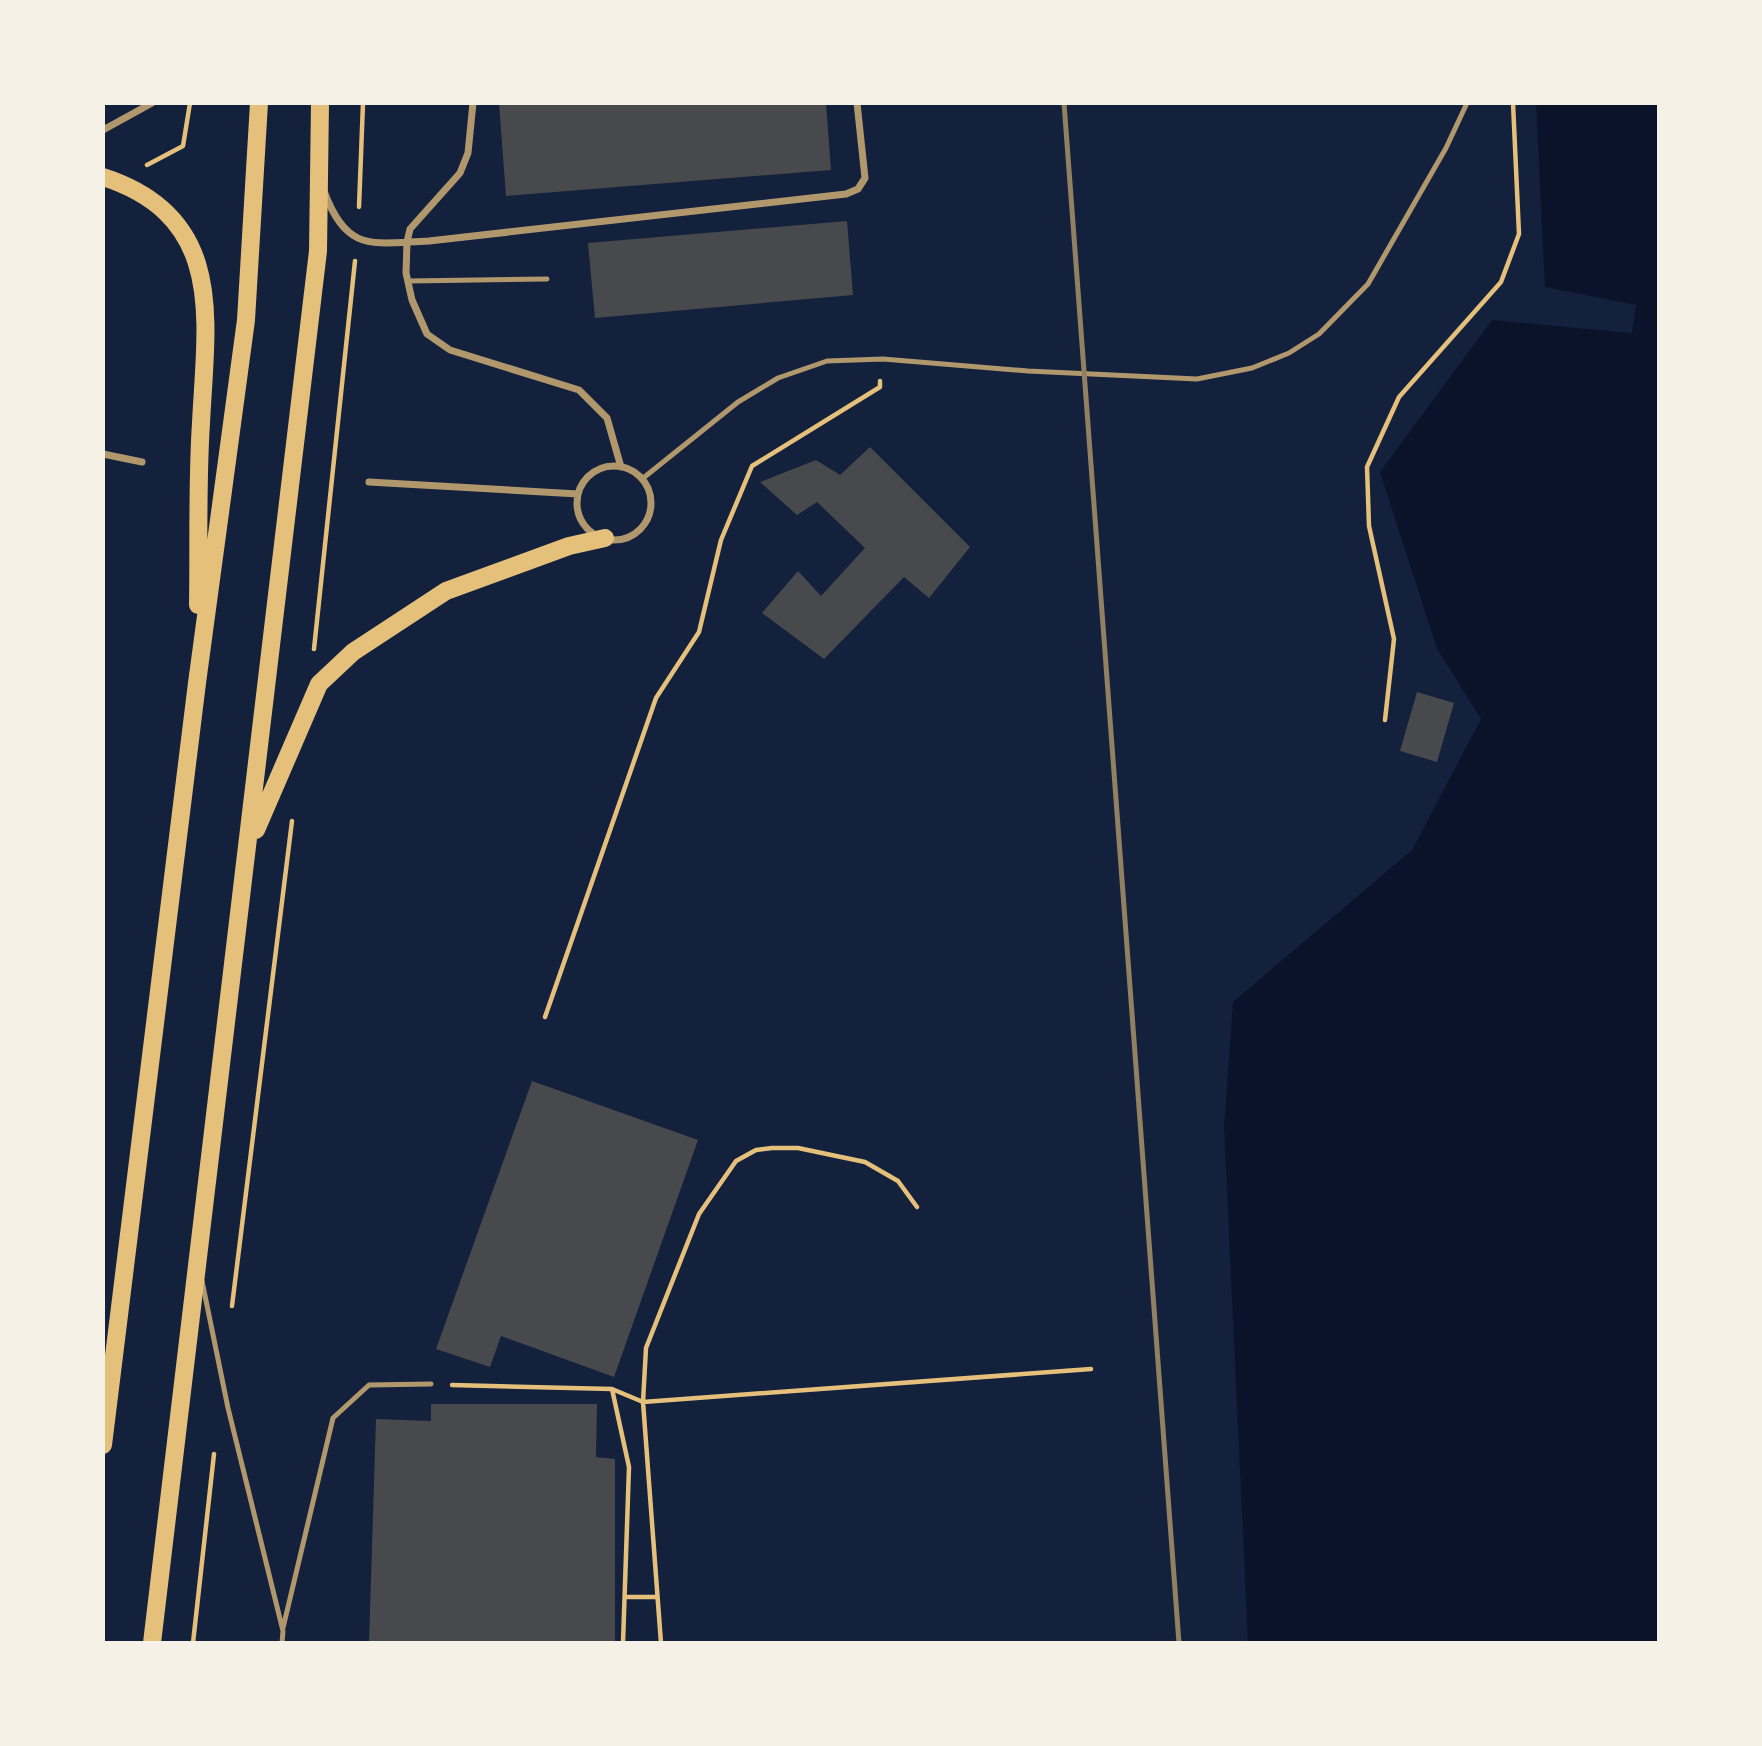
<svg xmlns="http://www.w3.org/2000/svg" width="1762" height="1746" viewBox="0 0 1762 1746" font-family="Roboto,sans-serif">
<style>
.water{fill:#0b132b}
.building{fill:#48494c}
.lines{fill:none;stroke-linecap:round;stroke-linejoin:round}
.path{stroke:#e5c07b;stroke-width:4.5}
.service{stroke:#b1986c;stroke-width:5}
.minor{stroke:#b1986c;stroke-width:7}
.primary{stroke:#e5c07b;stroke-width:18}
.rail{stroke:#918062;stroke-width:5}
</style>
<rect width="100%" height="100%" fill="#14213d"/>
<path class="water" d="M1536 103H1659V1643H1248L1224 1127 1233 1002 1412 850 1481 719 1437 649 1380 472 1492 320 1632 333 1636 305 1545 287Z"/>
<path class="building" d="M499 103H826L831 170 506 196Z
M847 221 853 295 595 318 588 243Z
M870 447 970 547 929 598 904 577 824 659 762 613 798 571 821 596 865 548 817 502 797 515 760 482 816 460 840 475Z
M1417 692 1454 703 1437 762 1400 751Z
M532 1081 698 1140 614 1377 501 1336 490 1367 436 1349Z
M431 1404H597L596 1457 615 1459V1643H369L376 1419 431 1421Z"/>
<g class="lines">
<path class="path" d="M147 165 183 146 190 103
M359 207 363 103
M314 649 355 261
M1385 720 1394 639 1369 526 1367 467 1399 397 1501 282 1519 234 1513 103
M545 1017 656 698 699 632 721 540 752 466 880 387V381
M232 1306 292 821
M452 1385 612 1389 629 1467 623 1643
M612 1389 643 1402 1091 1369
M625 1597H657
M193 1643 214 1454
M661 1643 643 1402 646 1348 699 1214 736 1161 756 1150 772 1148H798L865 1162 898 1181 917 1207"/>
<path class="service" d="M408 281 547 279
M642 479 738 402 778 378 827 361 883 359 1028 371 1197 379 1252 368 1289 353 1319 334 1368 284 1446 148 1467 103
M202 1281 228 1408 283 1631 282 1643
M283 1628 333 1418 369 1385 431 1384"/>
<path class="minor" d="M473 103 468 153 460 173 410 229 407 242 406 273 412 300 427 334 450 350 579 390 607 418 621 467
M103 130 152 103
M324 191C347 254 373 243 429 241L846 194 858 189 865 178 857 103
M103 454 142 462
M577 503a37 37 0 1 1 74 0a37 37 0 1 1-74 0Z
M369 482 578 494"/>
<path class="primary" d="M103 177C227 217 206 320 201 423 197 483 199 544 198 605
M256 830 319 684 353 652 446 591 569 546 605 538
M103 1445 197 683 246 320 259 103
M152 1643 318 251 320 103"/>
<path class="rail" d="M1064 103 1179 1643"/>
</g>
<rect width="1762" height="1746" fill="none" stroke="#f6f1e7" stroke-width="210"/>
</svg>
